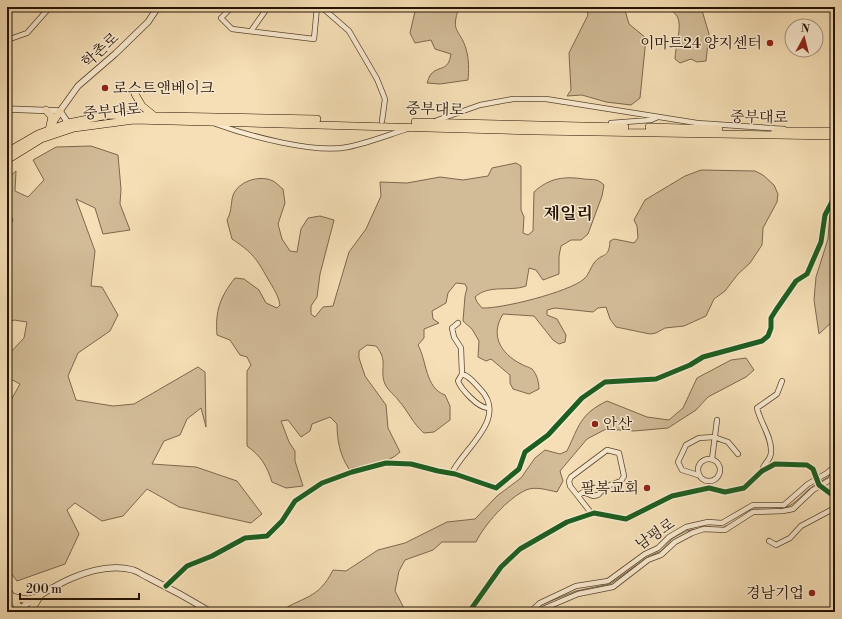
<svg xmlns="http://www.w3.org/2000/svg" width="842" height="619" viewBox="0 0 842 619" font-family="'Libre Bodoni','Noto Serif KR',serif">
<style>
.green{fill:#d2bc98;stroke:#7c684e}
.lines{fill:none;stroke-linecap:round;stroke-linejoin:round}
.stream{stroke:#78644b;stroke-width:1}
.minor-casing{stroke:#594731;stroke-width:6}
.tertiary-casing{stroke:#594731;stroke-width:7}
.primary-casing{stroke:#251405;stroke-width:8}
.trunk-casing{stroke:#251405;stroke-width:8}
.minor{stroke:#f9ead0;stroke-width:4.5}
.tertiary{stroke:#f9ead0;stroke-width:5.5}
.primary{stroke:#f6dfb6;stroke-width:7}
.trunk{stroke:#f6dfb6;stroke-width:7}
.cycleway-casing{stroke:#f9ead0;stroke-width:8}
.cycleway{stroke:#1b5e20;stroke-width:5}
.poi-dot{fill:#8f2418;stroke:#f9ead0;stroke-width:1.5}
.labels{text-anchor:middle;stroke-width:3;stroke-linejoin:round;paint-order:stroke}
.poi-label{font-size:15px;fill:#251405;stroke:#f9ead0;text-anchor:end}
.street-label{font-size:15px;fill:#251405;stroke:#f9ead0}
.quarter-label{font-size:17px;font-weight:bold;fill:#251405;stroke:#f9ead0}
</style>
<rect width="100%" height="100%" fill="#f6dfb6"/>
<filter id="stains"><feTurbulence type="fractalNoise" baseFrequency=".005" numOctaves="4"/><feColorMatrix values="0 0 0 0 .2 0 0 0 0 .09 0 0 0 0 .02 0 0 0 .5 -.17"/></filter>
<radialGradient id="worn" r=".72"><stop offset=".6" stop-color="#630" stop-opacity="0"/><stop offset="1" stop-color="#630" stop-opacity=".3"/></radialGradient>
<path class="green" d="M416 7H459C450 34 460 28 466 49 469 58 469 71 468 80L440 84 427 83C428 81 429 76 431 74 440 65 448 72 451 54L435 49 431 40 415 43 410 33Z
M586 7H624L629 24 646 38 640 98 631 105 606 102 582 95 567 96 571 90 569 53 588 15Z
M668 7H701L709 34 706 61 697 62 691 59 680 63 675 59C675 48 683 25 677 16 675 13 671 10 668 7Z
M91 146 118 155 121 189 120 204 130 230 103 234 95 208 76 199 95 251 91 286 102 287 118 315 110 331 78 353 68 376 76 400 113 406 134 404 198 367 205 372 206 427 201 408 187 419 180 435 164 441 152 464 196 467 237 481 262 514 251 523 179 507 147 489 123 516 102 521 75 503 67 510 79 534 65 564 17 581 7 568V401L10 402 20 384 7 377V356L24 338 27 322 14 320 7 323V236L13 219 7 216V179L16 171 15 191 28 197 44 180 33 160 56 147Z
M516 163 521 166V210L524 217 523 233 528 235 533 231 534 192C549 178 564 176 584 179 593 180 597 178 604 185L602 196 588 234 581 240H571L561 246 559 256V274L543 280 536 270 529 268 526 286C510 292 489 284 475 297L477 302 482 308C501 309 569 292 584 279 589 275 590 268 594 263 602 252 609 260 610 241L614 239 634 243 638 238 637 226 634 220 645 200 685 176 701 170 755 171 763 175 774 185 778 194 777 202 763 228 762 245 750 263 738 274 725 291 714 299 706 316 684 326 665 328 656 333 650 334 616 327 610 319 606 307 598 308 593 312 555 308 547 310V315L557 319 566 335 565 342 559 344 553 340 534 316 503 314C490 335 500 353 521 364 524 366 529 367 532 369 537 374 539 383 539 389L529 394 513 389 510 383V375L491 359 486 361 478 357 479 341 472 329 463 321 465 296 467 288 465 284 456 283 448 293 446 303 432 311 433 319 439 323 424 329V338L418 345C427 361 425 388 445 395L450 406V420L434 432 424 433C413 424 408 411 399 401 394 394 389 392 385 384 379 370 389 361 376 346L367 345 359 351V358L365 376 386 405 388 428 400 452C387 465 367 464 349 469 340 455 337 441 337 424L330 417 312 424 310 431 301 437 288 420 281 421 289 442 295 451V461L303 486 286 488 272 482C267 466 261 456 247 446V371L251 365 247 357 240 355 230 340 217 335C215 311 220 297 235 278L244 279 259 290 266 303 277 308 280 305C278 294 273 288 268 279 256 258 253 253 232 239L227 220C233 209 230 201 234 193 241 180 261 175 273 181 277 183 280 187 283 189L285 203 278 224 282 239 290 251 297 252 301 229 308 218 320 216 334 220 320 274 317 297 311 306V314L315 317 323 307 333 306 349 252 366 229 381 196 380 182 407 183 440 177 463 180 488 176 492 168Z
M835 204V319L819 334 814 300 816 277 828 239 830 212Z
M746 358 754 370 746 377 708 397 696 410 668 428 634 431 606 429 587 439 560 471 563 481 557 492C547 490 535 486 526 490 508 498 484 525 476 542H442L433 550 405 560 399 571 395 591 406 612H279C303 596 318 600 333 570L346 571 378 550 405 543 447 522 475 519 497 496 521 478 535 458 545 450 560 454 567 451C579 426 580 414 607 401L647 417 669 420 683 408 697 378 731 360Z"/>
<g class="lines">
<path class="stream" d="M820 482 828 477 835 470
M751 511 754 509C764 509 779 511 789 506 799 501 806 489 817 484
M704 527H711
M722 528 728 525
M535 612 543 604 576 591 610 584 648 557 661 551 673 538 686 531 701 528"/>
<defs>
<path id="minor" d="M232 7 221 18 232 29 314 39 317 7
M325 7V10L349 31 377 79 385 99 382 121
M251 31 268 7
M7 40 27 33 50 7
M435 121 480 105 513 99H546L697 123 784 129
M611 123 651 120 658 117
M216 124C249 136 315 154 348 147 368 143 388 135 407 129
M458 323 452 328 454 337 461 348 462 374
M698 470a11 11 0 1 1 22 0a11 11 0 1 1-22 0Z
M712 459 717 420
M762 471C763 463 771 461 771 452 772 437 760 422 757 408L777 394 782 381
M452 473C463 449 508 419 481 390 475 384 470 376 462 374L458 381C461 389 478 408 488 408
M698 475 682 470 678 462 686 445 699 438 714 437 728 442 738 454
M578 496 583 492 593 496 598 495 607 486 621 481 624 476 619 453 607 450 571 477 569 481 570 486 592 514
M769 541 776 545 790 538 801 526 831 510 835 505
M166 586 187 566 212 556 245 538 267 536 282 521 295 501 322 483 352 472 386 463 411 464 438 471 455 474 496 488 519 469 525 452 548 435 582 398 605 382 656 379 690 365 703 357 762 341 768 336 771 328V318L776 310 796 281 807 274 821 242 825 215 835 196
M469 612 501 567 520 549 567 522 594 513 626 519 672 496 709 488 725 492 744 488 762 471 775 464 807 465 813 469 819 485 835 497
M530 612 540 603 576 586 608 581 645 554 658 548 669 537 686 527 708 522 722 523 753 505H784L808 484 827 473 835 466
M540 612 545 608 578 594 613 587 648 560 661 555 675 542 692 533 704 529 725 530 753 512 783 511 793 509 813 490 835 477"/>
<path id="tertiary" d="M7 109 60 111
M60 111 78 86 115 54 148 22 158 7
M60 111 68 123
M18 610C48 589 94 559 133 570 139 572 144 576 149 578 171 589 191 600 211 612"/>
<path id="primary" d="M135 94 142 106 152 114
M46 110 52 117 49 130
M415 122 625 127
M52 124 60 111
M649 127 719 129
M775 131H835
M7 152 38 134 68 123 108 115 317 119
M7 160 41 139 74 128 134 120 537 131 835 136"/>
<path id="trunk" d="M7 590 22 612
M11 597 28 600 39 597
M7 603 13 612
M30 612 39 597"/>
</defs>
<use href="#minor" class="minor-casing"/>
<use href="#tertiary" class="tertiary-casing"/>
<use href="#primary" class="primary-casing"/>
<use href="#trunk" class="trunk-casing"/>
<use href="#minor" class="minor"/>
<use href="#tertiary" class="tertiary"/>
<use href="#primary" class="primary"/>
<use href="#trunk" class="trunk"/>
<defs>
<path id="cycleway" d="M166 586 187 566 212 556 245 538 267 536 282 521 295 501 322 483 352 472 386 463 411 464 438 471 455 474 496 488 519 469 525 452 548 435 582 398 605 382 656 379 690 365 703 357 762 341 768 336 771 328V318L776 310 796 281 807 274 821 242 825 215 835 196
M469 612 501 567 520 549 567 522 594 513 626 519 672 496 709 488 725 492 744 488 762 471 775 464 807 465 813 469 819 485 835 497"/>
</defs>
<use href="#cycleway" class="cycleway-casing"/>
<use href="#cycleway" class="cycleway"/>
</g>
<g class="poi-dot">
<circle cx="770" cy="43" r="4"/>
<circle cx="105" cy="88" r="4"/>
<circle cx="595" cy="424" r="4"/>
<circle cx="647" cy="488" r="4"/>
<circle cx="812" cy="593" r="4"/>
</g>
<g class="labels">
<g class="poi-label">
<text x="762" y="48">이마트24 양지센터</text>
<text x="113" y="93" text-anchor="start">로스트앤베이크</text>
<text x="603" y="429" text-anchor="start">안산</text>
<text x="639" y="493">팔복교회</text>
<text x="804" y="598">경남기업</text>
</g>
<g class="street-label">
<text transform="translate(100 50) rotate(-42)" y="5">학촌로</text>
<text transform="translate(435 109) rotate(2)" y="5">중부대로</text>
<text transform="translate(112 111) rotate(-5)" y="5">중부대로</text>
<text transform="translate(759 117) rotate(1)" y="5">중부대로</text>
<text transform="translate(655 534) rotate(-34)" y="5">남평로</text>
</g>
<g class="quarter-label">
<text x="568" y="219">제일리</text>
</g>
</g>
<rect width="842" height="619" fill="none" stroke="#f6dfb6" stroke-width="24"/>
<rect x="8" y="8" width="826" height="603" fill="none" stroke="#251405" stroke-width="2"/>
<rect x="12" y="12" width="818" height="595" fill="none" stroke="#251405"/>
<g transform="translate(804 38) rotate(7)"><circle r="19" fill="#f9ead0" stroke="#a4947f"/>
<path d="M0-3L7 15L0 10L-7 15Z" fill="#8f2418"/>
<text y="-6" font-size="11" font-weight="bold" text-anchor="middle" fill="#251405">N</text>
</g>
<path d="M20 593v6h119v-6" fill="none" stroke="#251405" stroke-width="2"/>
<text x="26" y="593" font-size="12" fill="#251405" stroke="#f9ead0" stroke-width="3" paint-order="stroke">200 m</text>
<rect width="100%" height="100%" filter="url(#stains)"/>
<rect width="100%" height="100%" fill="url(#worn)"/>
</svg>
